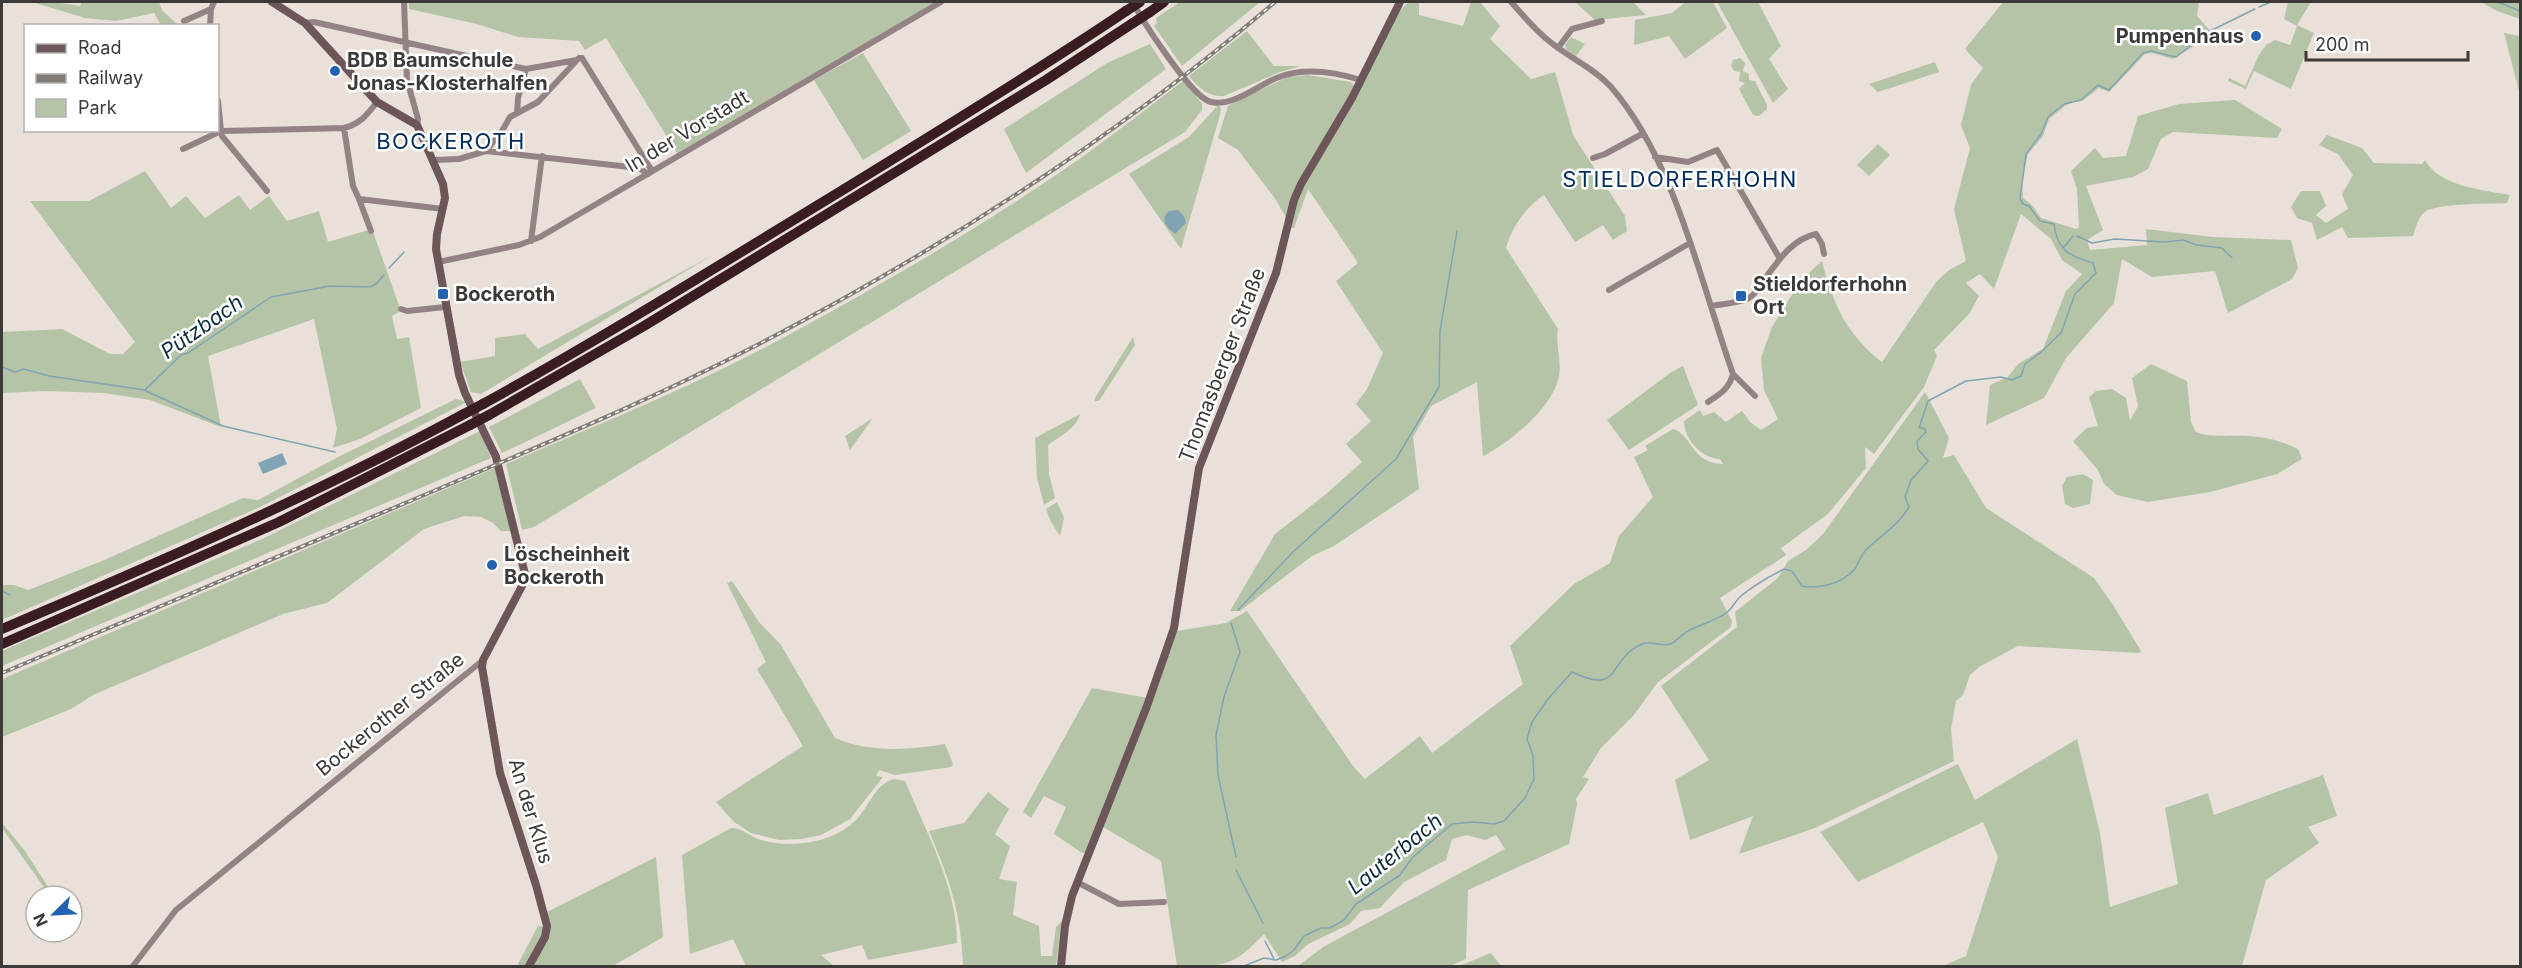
<svg xmlns="http://www.w3.org/2000/svg" width="2522" height="968" viewBox="0 0 2522 968" font-family="Inter,sans-serif">
<style>
.green{fill:#b5c4a7}
.water{fill:#81a4b4}
.lines{fill:none;stroke-linecap:round;stroke-linejoin:round}
.stream{stroke:#81a4b4;stroke-width:1.5}
.street{stroke:#938385;stroke-width:6}
.secondary{stroke:#6d5659;stroke-width:8}
.highway{stroke:#391d23;stroke-width:10}
.rail-casing{stroke:#817c78;stroke-width:4}
.rail{stroke:#fff;stroke-width:1.5;stroke-dasharray:4.5;stroke-linecap:butt}
.highway-bridge{stroke:#391d23;stroke-width:10}
.poi-dot{fill:#2362b3;stroke:#fff;stroke-width:2}
.labels{text-anchor:middle;stroke-width:5;stroke-linejoin:round;paint-order:stroke}
.poi-label{font-size:20px;font-weight:bold;fill:#3c3936;stroke:#fff;text-anchor:start}
.street-label{font-size:20px;fill:#3c3936;stroke:#fff}
.water-label{font-size:21px;font-style:italic;fill:#0d2e3b;stroke:#fff}
.quarter-label{font-size:22px;letter-spacing:1.5px;fill:#032d5f;stroke:#fff}
</style>
<rect width="100%" height="100%" fill="#e8e0d9"/>
<path class="green" d="M32 2H55L80 6 82 2H159L162 10 178 25H161L154 13 116 21 85 18Z
M409 2H936L677 153 606 38 585 50 579 41 518 37 477 24 409 9Z
M1180 2H1260L1182 66 1154 26 1157 23 1156 18Z
M1409 2H1419V15L1463 26 1471 2H1480L1500 26 1490 39 1531 79 1555 72 1573 135 1625 216 1627 231 1613 240 1603 225 1575 242 1544 195C1525 208 1512 227 1506 248L1558 329C1555 345 1562 360 1559 376 1553 408 1510 442 1483 456L1477 382 1431 406 1413 437 1419 489 1334 546 1312 556 1240 611H1230L1275 534 1325 495 1362 462 1346 444 1371 421 1356 404 1367 389 1383 353 1336 281 1358 263 1308 189 1294 228H1290L1299 195 1397 13Z
M1575 2H1633L1646 15 1595 20Z
M1686 2H1713L1727 28 1685 59 1669 36 1634 45 1635 20 1672 13Z
M1717 2H1757L1759 4 1781 46 1769 59 1788 89 1773 103Z
M2003 2H2199L2197 16 2211 32 2206 37 2191 40 2193 47 2173 59 2152 53 2145 54 2109 92 2099 88 2082 101 2073 102 2065 106 2049 119 2043 136 2028 154 2022 182 2023 198 2032 205 2041 218 2076 229 2079 227 2077 189 2071 171 2095 148 2103 158 2126 156 2138 116 2179 104 2235 100 2282 129 2277 138 2173 132 2161 139 2148 169 2133 177 2086 186 2103 230 2087 240 2090 250 2147 245 2146 229 2213 237 2291 240 2298 268 2292 279 2228 313 2215 271 2152 277 2122 259 2114 303 2066 358 2044 398 1986 425 1990 385 2008 377 2018 364 2043 349 2066 291 2082 274 2062 260 2051 239 2021 214 1994 289 1980 274 1966 283 1979 296 1969 314 1934 350 1937 356 1924 387 1874 454 1865 447 1866 468 1828 514 1781 548 1786 555 1720 598 1732 621 1731 627 1658 682 1633 716 1601 748 1583 777 1589 779 1576 799 1577 804 1569 844 1468 890 1466 959 1450 966H1298L1323 947 1505 849 1496 835 1485 840 1467 835 1452 839 1446 860 1404 882 1380 908 1361 911 1350 924 1308 944 1295 956 1282 962 1264 934C1232 968 1224 966 1177 966L1161 861 1103 827 1177 631 1226 623 1247 611 1353 766 1365 779 1420 736 1432 753 1523 684 1510 646 1574 584 1610 563 1619 536 1653 497 1634 457 1648 450 1645 446 1673 429C1694 436 1690 463 1723 464L1720 459C1702 459 1684 439 1684 421L1700 410 1703 416 1714 412 1726 422 1742 411 1750 422 1761 430 1778 419 1764 390 1761 358 1772 327 1801 280 1822 261C1833 304 1846 334 1882 362L1936 282 1949 270 1966 261 1954 209 1970 148 1961 125 1971 85 1983 68 1965 49Z
M2288 2H2311L2297 25 2314 33 2291 89 2254 71 2246 89 2228 81 2229 78 2245 86 2259 55 2266 45 2275 40 2290 45 2297 26 2284 19Z
M2481 2H2520V19L2497 11Z
M1247 31 1274 66H1301L1280 72 1224 96C1208 97 1199 88 1189 76Z
M2504 33 2520 36V95Z
M1571 37 1585 44 1576 56 1566 49 1565 45Z
M1150 44 1166 69 1026 173 1004 129 1109 62Z
M863 53 911 131 863 160 814 80Z
M1740 58 1745 63 1743 71 1749 74V80L1755 81 1767 105V109L1759 116 1753 115 1739 89 1745 83 1739 81 1740 72 1734 71 1731 66 1733 60Z
M1935 62 1939 72 1878 92 1869 84Z
M1308 75 1351 82 1354 86 1286 217 1274 197 1238 150 1218 138 1228 106 1233 102 1288 77Z
M1183 81 1202 103V110L1185 132 534 527 522 530 506 464C593 427 682 391 766 347 875 289 984 226 1085 155 1118 131 1150 106 1183 81Z
M1218 105 1221 108 1220 115 1181 249 1129 174 1189 137Z
M2327 135 2362 148 2374 163 2422 164 2425 160C2439 186 2482 190 2510 195L2507 203C2489 204 2440 203 2426 211 2418 216 2416 227 2413 236L2348 238 2342 227 2317 240 2312 223 2297 218 2291 207 2301 191H2320L2326 206 2316 215 2326 223 2348 209 2342 194 2353 175 2338 154 2319 145Z
M1878 144 1890 155 1869 176 1857 165Z
M145 171 171 208 186 196 205 218 239 195 250 210 269 196 287 221 319 211 328 242 372 229 401 311 392 316 397 339 409 337 421 408 360 439 333 448 337 429 314 319 208 356 221 427 150 400 104 393 45 391 2 393V332L62 329 110 354H123L135 342 30 201H89Z
M711 256 481 394 471 392 460 362 495 356V338L525 334 538 349Z
M1133 337 1135 345 1099 401H1095V398Z
M2151 364 2187 381 2191 422 2196 432C2212 438 2230 435 2248 436 2266 437 2282 441 2298 449L2302 459 2277 474 2210 492 2148 502 2117 495 2104 484 2098 470 2073 441 2087 428 2098 426 2089 397 2096 391 2112 389 2126 398 2130 421 2138 406 2132 378Z
M1683 366 1698 405 1629 450 1607 420 1670 373Z
M580 379 596 408 502 453 489 427Z
M1925 392 1949 438 1943 458 1954 455 1986 508 2094 578 2113 605 2141 651 2139 653 2018 646 1979 667 1970 675 1963 695 1956 701 1951 729 1954 761 1815 828 1739 854 1753 816 1690 840 1675 780 1709 760 1661 686 1737 627 1735 612 1778 578 1788 561 1806 550 1823 534Z
M456 399 467 402 260 507 2 620V585H14L28 590 102 561 243 498 258 500 336 458Z
M1080 414C1076 429 1060 436 1048 445L1049 474 1055 498 1044 505 1037 478 1035 438Z
M873 418 850 450 845 436Z
M480 431 491 458 2 666V651L264 538Z
M495 468 511 531H501L493 523 481 517 464 516 424 529 327 603 283 614 93 695 71 709 2 737V679Z
M2083 474 2093 480 2090 504 2073 508 2065 504 2062 486 2067 477Z
M1057 502 1064 518 1060 536 1051 522 1046 509Z
M732 581 759 622 781 645 835 738C869 753 910 750 945 744L953 764 951 767 895 775 879 770 876 776 883 777 850 819 821 835 801 839 779 840 751 833 734 822 716 802 803 746 757 669 766 662 727 583Z
M1092 688 1148 698 1087 852 1082 853 1054 834 1066 807 1044 796 1031 818 1023 812Z
M2077 739 2100 833 2110 907 2178 884 2165 808 2208 793 2214 815 2323 775 2337 816 2308 827 2319 843 2266 880 2242 966H1943L1966 956 1998 857 1983 822 1858 882 1820 832 1958 764 1975 800Z
M894 779 905 781C926 832 957 886 957 943L868 960 862 945 821 955 834 966H746L733 939 690 954 682 855 731 828C741 827 751 837 761 840 791 849 835 843 857 819 869 806 875 784 894 779Z
M988 792 1009 809 995 834 1010 846 999 879 1017 882 1013 915 1039 926 1041 956H1052L1056 927 1062 921 1056 966H963C961 911 950 881 929 831L964 823Z
M2 823 25 851 54 896H50L2 828Z
M656 857 663 937 613 966H533C542 947 554 935 547 912Z
M538 926 544 927V935L526 966H517Z
M1491 953 1501 966H1459Z"/>
<path class="water" d="M1178 210 1184 216 1186 223 1175 234C1167 227 1159 220 1169 211Z
M282 453 287 464 263 474 258 463Z"/>
<g class="lines">
<path class="stream" d="M2498 2 2520 11
M2259 7 2271 2
M2077 236 2092 243 2115 239 2165 242 2183 240 2197 245 2222 248 2232 258
M2064 247 2073 236
M389 268 404 252
M2 367 15 372 24 369 49 376 145 390 181 355 188 353 271 297 330 286 370 287 376 284 384 275
M146 391 223 426 335 452
M2 591 10 595
M1238 610 1293 552 1396 459 1439 387 1440 331 1457 231
M1231 623 1240 652 1224 697 1216 735 1218 775 1236 857
M1236 870 1263 923
M1265 941 1274 959
M1244 966 1264 958 1276 960 1286 956 1294 950 1304 936 1321 928H1330L1344 920 1356 904 1400 875 1412 858 1452 824 1473 822 1494 824 1504 821 1525 798 1534 779 1533 755 1527 739 1532 722 1548 699 1572 672C1623 696 1605 661 1642 644 1652 640 1660 647 1670 644 1676 642 1682 634 1688 631 1700 624 1716 621 1726 613 1733 608 1735 601 1741 596 1754 585 1768 577 1784 569L1792 571 1802 586C1819 589 1841 584 1854 570 1859 564 1860 556 1866 550 1881 535 1898 526 1909 507L1905 497 1911 480 1928 461 1918 449 1917 441 1926 432 1924 428H1919L1928 401 1966 381 2001 377 2012 380 2021 376 2025 364 2040 353 2061 333 2075 294 2096 273 2093 263C2069 256 2057 250 2054 224L2040 221 2029 206 2023 204 2020 199 2026 154 2041 134 2048 117 2064 104 2081 100 2098 85 2109 90 2143 53 2151 51 2176 57 2190 46 2188 38 2208 32 2255 9"/>
<path class="street" d="M404 2 407 80 418 119 417 125
M1511 2C1523 15 1535 30 1549 41 1568 57 1594 68 1611 87 1675 160 1701 284 1733 374 1729 389 1720 394 1708 402
M1134 5C1145 24 1192 98 1211 102 1234 107 1259 84 1279 77 1305 67 1335 72 1361 80
M184 21 211 9
M305 23 314 22 526 69 577 60
M210 26 211 9 214 2
M1558 48 1572 29 1602 21
M218 101 221 131 344 128C360 124 367 115 377 102
M517 113 518 98 526 69
M344 128 353 186 359 199 443 209
M183 149 221 131 222 136 267 191
M486 151 502 131 510 117 538 102 579 58H582L652 171
M1655 157 1688 162 1717 150 1780 259
M1593 158 1605 154 1642 134
M434 160 459 159 486 151 639 168 648 174
M1706 186 1729 171
M359 199 371 231
M531 241 542 156
M438 262 519 245 540 237 941 2
M1609 290 1690 243
M1712 306C1723 304 1738 303 1749 298 1756 294 1760 286 1764 280 1778 261 1792 239 1816 234L1822 244 1824 254
M401 309 407 311 445 307
M1733 374 1755 396
M1077 882 1119 904 1164 902
M133 966 176 910 482 661"/>
<path class="secondary" d="M272 2 305 23 377 102 417 125 443 184 445 198 437 234 436 249 459 375 465 393 496 457 525 574 522 586 483 660 482 667 500 773 536 885 547 926 545 937 529 966
M1061 966 1065 926 1072 896 1147 706 1174 628 1199 468 1276 273 1294 200 1301 184 1352 98 1400 2"/>
<path class="highway" d="M1150 12 1164 2
M483 404C606 336 726 261 846 188 940 130 1034 73 1126 11
M489 415 644 326 1046 80 1133 23
M2 629C158 563 314 495 464 414
M2 644 279 522 470 425"/>
<defs>
<path id="rail" d="M2 673C138 616 274 558 410 501 528 451 647 402 761 343 943 248 1119 135 1275 2"/>
</defs>
<use href="#rail" class="rail-casing"/>
<use href="#rail" class="rail"/>
<path class="highway-bridge" d="M1126 11 1140 2
M1133 23 1150 12
M464 414 483 404
M470 425 489 415"/>
</g>
<g class="poi-dot">
<circle cx="2256" cy="36" r="6"/>
<circle cx="335" cy="71" r="6"/>
<rect x="437" y="288" width="12" height="12" rx="3"/>
<rect x="1735" y="290" width="12" height="12" rx="3"/>
<circle cx="492" cy="565" r="6"/>
</g>
<g class="labels">
<g class="poi-label">
<text x="2244" y="43" text-anchor="end">Pumpenhaus</text>
<text x="347" y="67">BDB Baumschule<tspan x="347" dy="23">Jonas-Klosterhalfen</tspan></text>
<text x="1753" y="291">Stieldorferhohn<tspan x="1753" dy="23">Ort</tspan></text>
<text x="455" y="301">Bockeroth</text>
<text x="504" y="561">Löscheinheit<tspan x="504" dy="23">Bockeroth</tspan></text>
</g>
<g class="street-label">
<text transform="translate(687 131) rotate(-31)" y="7">In der Vorstadt</text>
<text transform="translate(1222 365) rotate(-69)" y="7">Thomasberger Straße</text>
<text transform="translate(390 714) rotate(-39)" y="7">Bockerother Straße</text>
<text transform="translate(531 811) rotate(73)" y="7">An der Klus</text>
</g>
<g class="water-label">
<text transform="translate(202 327) rotate(-35)" y="7">Pützbach</text>
<text transform="translate(1395 854) rotate(-39)" y="7">Lauterbach</text>
</g>
<g class="quarter-label">
<text x="451" y="149">BOCKEROTH</text>
<text x="1680" y="187">STIELDORFERHOHN</text>
</g>
</g>
<rect width="2522" height="968" fill="none" stroke="#3c3936" stroke-width="6"/>
<rect x="24" y="24" width="195" height="108" fill="#ffffff" stroke="#b1b0af" stroke-width="1.5"/>
<rect x="36" y="44" width="30" height="9" fill="#6d5659" stroke="#b1b0af" stroke-width="1.5"/>
<text x="78" y="54" font-size="18" fill="#3c3936">Road</text>
<rect x="36" y="74" width="30" height="9" fill="#817c78" stroke="#b1b0af" stroke-width="1.5"/>
<text x="78" y="84" font-size="18" fill="#3c3936">Railway</text>
<rect x="36" y="99" width="30" height="18" fill="#b5c4a7" stroke="#b1b0af" stroke-width="1.5"/>
<text x="78" y="114" font-size="18" fill="#3c3936">Park</text>
<g transform="translate(54 914) rotate(246)"><circle r="28" fill="#ffffff" stroke="#b1b0af" stroke-width="1.5"/>
<path d="M0-4.5L10 22L0 15L-10 22Z" fill="#2362b3"/>
<text y="-9" font-size="16" font-weight="bold" text-anchor="middle" fill="#3c3936">N</text>
</g>
<path d="M2306 51v9h162v-9" fill="none" stroke="#3c3936" stroke-width="3"/>
<text x="2315" y="51" font-size="18" fill="#3c3936" stroke="#ffffff" stroke-width="4.5" paint-order="stroke">200 m</text>
</svg>
